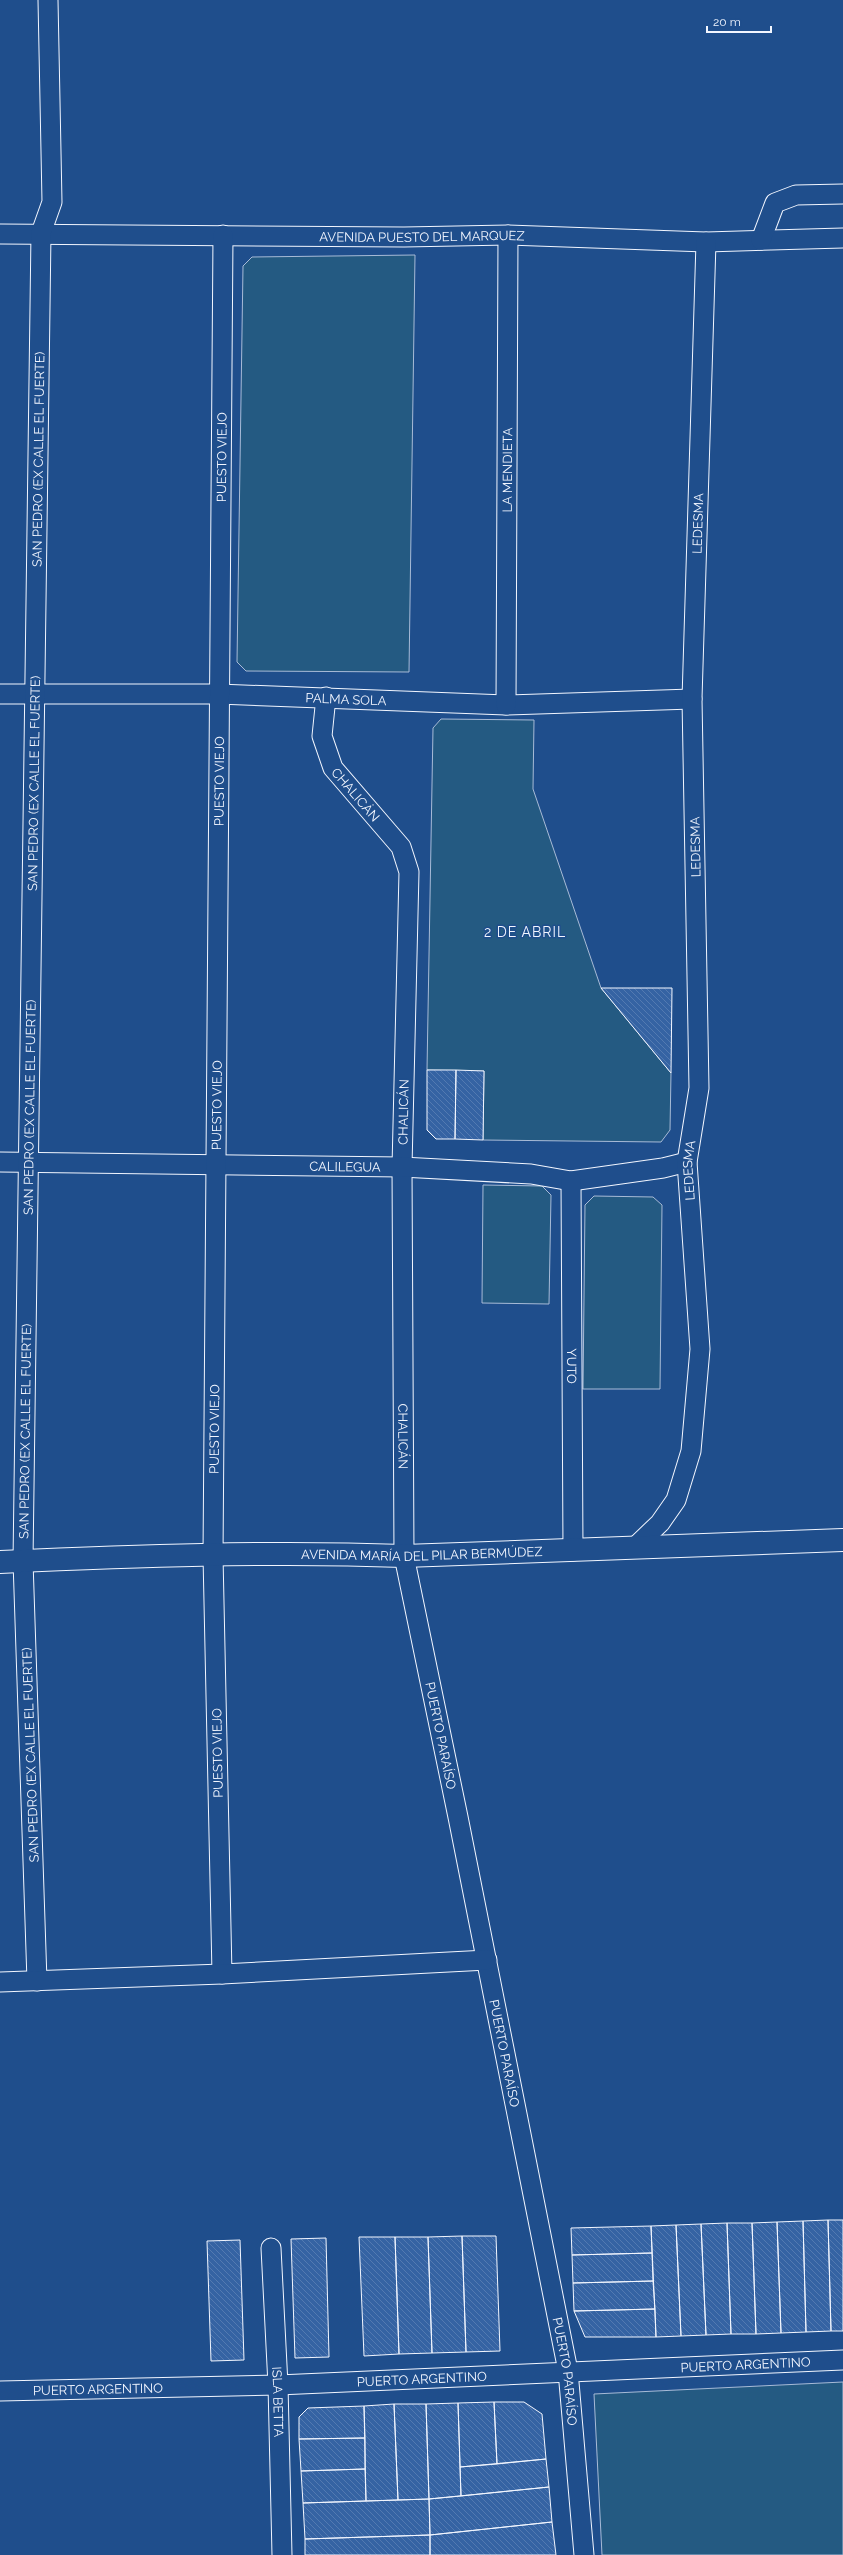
<svg xmlns="http://www.w3.org/2000/svg" width="843" height="2555" viewBox="0 0 843 2555" font-family="Raleway,sans-serif">
<style>
.green{fill:#245a82;stroke:#a8bbd7}
.building{fill:url(#building-back-hatch);stroke:#f2f6ff}
.lines{fill:none;stroke-linecap:round;stroke-linejoin:round}
.street-casing{stroke:#f2f6ff;stroke-width:21}
.secondary-casing{stroke:#f2f6ff;stroke-width:24}
.street{stroke:#1f4e8c;stroke-width:19}
.secondary{stroke:#1f4e8c;stroke-width:22}
.labels{text-anchor:middle;stroke-width:3;stroke-linejoin:round;paint-order:stroke}
.street-label{font-size:13px;fill:#f2f6ff;stroke:#1f4e8c}
.neighbourhood-label{font-size:14px;letter-spacing:1px;fill:#f2f6ff;stroke:#1f4e8c}
</style>
<defs>
<pattern id="building-back-hatch" width="6" height="6" patternUnits="userSpaceOnUse"><rect width="6" height="6" fill="#3563a3"/><path d="M-1 5l2 2M0 0l6 6M5-1l2 2" fill="none" stroke="#537ab1"/></pattern>
</defs>
<rect width="100%" height="100%" fill="#1f4e8c"/>
<path class="green" d="M415 255 409 672 246 671 237 662 243 266 252 257Z
M441 719 534 720 533 789 601 988 671 1073 670 1130 661 1142 483 1140 484 1071 427 1070 433 728Z
M483 1185 542 1186 551 1195 549 1304 482 1303Z
M594 1196 653 1197 662 1205 660 1389H583L585 1205Z
M843 2382V2555H602L594 2394Z"/>
<path class="building" d="M601 988H672L671 1073Z
M427 1070H456L455 1139H436L427 1130Z
M456 1070 484 1071 483 1140 455 1139Z
M828 2220 831 2331 806 2332 803 2221Z
M828 2220H843V2331H831Z
M803 2221 806 2332 781 2333 777 2222Z
M777 2222 781 2333 756 2334 752 2223Z
M727 2223 731 2334 706 2335 701 2224Z
M727 2223H752L756 2334H731Z
M701 2224 706 2335 681 2336 676 2225Z
M676 2225 681 2336 656 2337 651 2226Z
M651 2226 652 2253 572 2255 571 2228Z
M462 2236 466 2352 432 2353 428 2237Z
M462 2236H496L500 2351 466 2352Z
M359 2237H395L399 2354 364 2356Z
M395 2237H428L432 2353 399 2354Z
M326 2238 329 2357 295 2358 291 2239Z
M240 2240 244 2360 211 2361 207 2241Z
M652 2253 653 2281 573 2283 572 2255Z
M653 2281 655 2309 574 2311 573 2283Z
M655 2309 656 2337H585L574 2311Z
M494 2402 497 2464 460 2467 458 2403Z
M494 2402H524L542 2414 546 2459 497 2464Z
M458 2403 461 2496 429 2499 426 2404Z
M394 2404 398 2500 366 2501 364 2406Z
M394 2404H426L429 2499 398 2500Z
M364 2406 365 2438 299 2439V2417L308 2408Z
M365 2438V2469L301 2471 299 2439Z
M546 2459 549 2487 461 2496 460 2467Z
M365 2469 366 2501 303 2503 301 2471Z
M549 2487 552 2522 430 2535 429 2499Z
M429 2499 430 2535 305 2539 303 2503Z
M552 2522 556 2555H430V2535Z
M430 2535V2555H305V2539Z"/>
<g class="lines">
<defs>
<g id="street">
<path id="s1" d="M0 234 404 237 508 235 706 242 843 238"/>
<path d="M761 240 775 203 796 195 843 194"/>
<path id="s2" d="M0 694H218L506 705 692 699"/>
<path id="s3" d="M326 697 322 736 333 768 401 847 409 872 402 1167 404 1556 458 1817 568 2371 584 2555"/>
<path id="s4" d="M506 705 508 235"/>
<path id="s5" d="M0 1162 402 1167 531 1174 571 1181 663 1168 687 1162"/>
<path id="s6" d="M571 1181 573 1551"/>
<path id="s7" d="M636 1546 660 1523 676 1500 691 1451 700 1349 687 1162 699 1088 692 699 706 242"/>
<path id="s8" d="M222 1974 213 1556 223 235"/>
<path id="s9" d="M37 1981 23 1561 41 233 52 202 48 0"/>
<path d="M0 1982 222 1974 487 1960"/>
<path id="s10" d="M271 2248 278 2385 282 2555"/>
<path id="s11" d="M0 2391 278 2385 843 2360"/>
</g>
<g id="secondary">
<path id="s12" d="M0 1562C134 1556 270 1551 404 1556L843 1540"/>
</g>
</defs>
<use href="#street" class="street-casing"/>
<use href="#secondary" class="secondary-casing"/>
<use href="#street" class="street"/>
<use href="#secondary" class="secondary"/>
</g>
<g class="labels">
<g class="street-label">
<text dy="5" stroke="none"><textPath href="#s1" startOffset="422">AVENIDA PUESTO DEL MARQUEZ</textPath></text>
<text dy="5" stroke="none"><textPath href="#s8" startOffset="1517">PUESTO VIEJO</textPath></text>
<text dy="5" stroke="none"><textPath href="#s9" startOffset="1522">SAN PEDRO (EX CALLE EL FUERTE)</textPath></text>
<text dy="5" stroke="none"><textPath href="#s4" startOffset="235">LA MENDIETA</textPath></text>
<text dy="5" stroke="none"><textPath href="#s7" startOffset="1042">LEDESMA</textPath></text>
<text dy="5" stroke="none"><textPath href="#s2" startOffset="346">PALMA SOLA</textPath></text>
<text dy="5" stroke="none"><textPath href="#s8" startOffset="1193">PUESTO VIEJO</textPath></text>
<text dy="5" stroke="none"><textPath href="#s9" startOffset="1198">SAN PEDRO (EX CALLE EL FUERTE)</textPath></text>
<text dy="5" stroke="none"><textPath href="#s3" startOffset="108">CHALICÁN</textPath></text>
<text transform="translate(695 847) rotate(-91)" y="5">LEDESMA</text>
<text dy="5" stroke="none"><textPath href="#s8" startOffset="869">PUESTO VIEJO</textPath></text>
<text dy="5" stroke="none"><textPath href="#s9" startOffset="874">SAN PEDRO (EX CALLE EL FUERTE)</textPath></text>
<text transform="translate(403 1112) rotate(-89)" y="5">CHALICÁN</text>
<text dy="5" stroke="none"><textPath href="#s5" startOffset="345">CALILEGUA</textPath></text>
<text dy="5" stroke="none"><textPath href="#s7" startOffset="394">LEDESMA</textPath></text>
<text dy="5" stroke="none"><textPath href="#s6" startOffset="185">YUTO</textPath></text>
<text dy="5" stroke="none"><textPath href="#s8" startOffset="545">PUESTO VIEJO</textPath></text>
<text dy="5" stroke="none"><textPath href="#s9" startOffset="550">SAN PEDRO (EX CALLE EL FUERTE)</textPath></text>
<text dy="5" stroke="none"><textPath href="#s3" startOffset="768">CHALICÁN</textPath></text>
<text dy="5" stroke="none"><textPath href="#s12" startOffset="422">AVENIDA MARÍA DEL PILAR BERMÚDEZ</textPath></text>
<text dy="5" stroke="none"><textPath href="#s3" startOffset="1071">PUERTO PARAÍSO</textPath></text>
<text transform="translate(217 1753) rotate(-91)" y="5">PUESTO VIEJO</text>
<text transform="translate(30 1755) rotate(-92)" y="5">SAN PEDRO (EX CALLE EL FUERTE)</text>
<text dy="5" stroke="none"><textPath href="#s3" startOffset="1395">PUERTO PARAÍSO</textPath></text>
<text dy="5" stroke="none"><textPath href="#s11" startOffset="746">PUERTO ARGENTINO</textPath></text>
<text dy="5" stroke="none"><textPath href="#s3" startOffset="1719">PUERTO PARAÍSO</textPath></text>
<text dy="5" stroke="none"><textPath href="#s11" startOffset="422">PUERTO ARGENTINO</textPath></text>
<text dy="5" stroke="none"><textPath href="#s11" startOffset="98">PUERTO ARGENTINO</textPath></text>
<text dy="5" stroke="none"><textPath href="#s10" startOffset="154">ISLA BETTA</textPath></text>
</g>
<g class="neighbourhood-label">
<text x="525" y="937">2 DE ABRIL</text>
</g>
</g>
<path d="M707 26v6h64v-6" fill="none" stroke="#f2f6ff" stroke-width="2"/>
<text x="713" y="26" font-size="12" fill="#f2f6ff" stroke="#1f4e8c" stroke-width="3" paint-order="stroke">20 m</text>
</svg>
